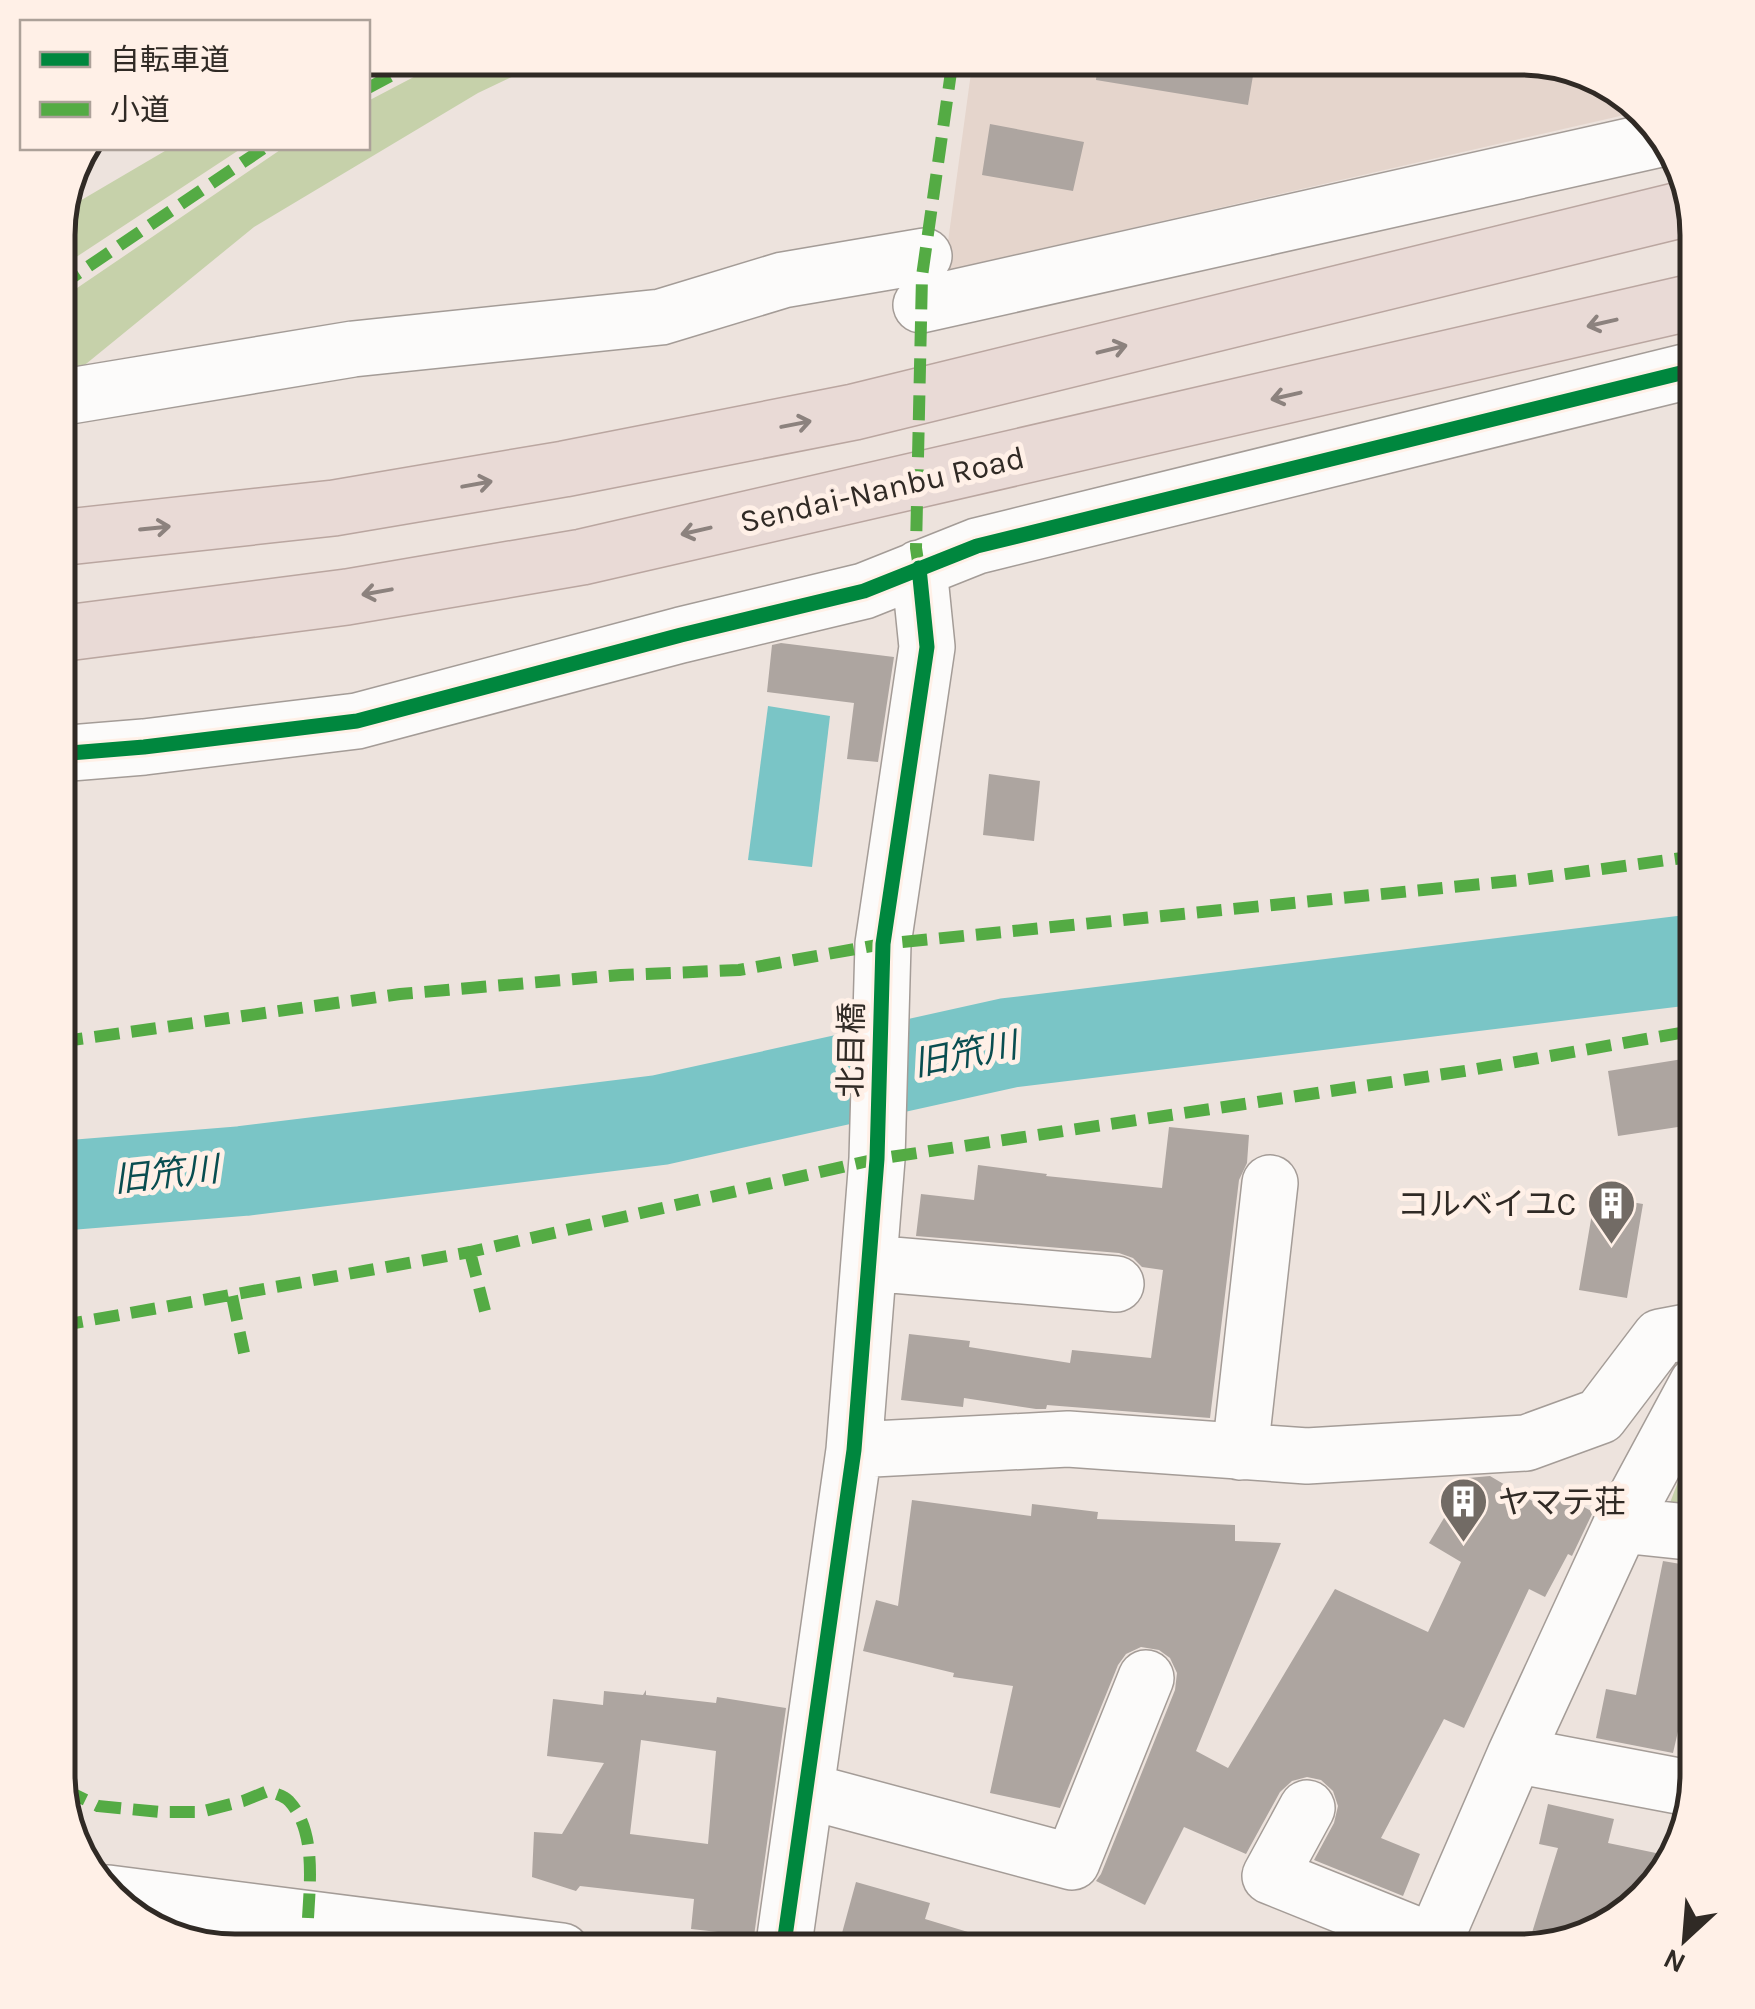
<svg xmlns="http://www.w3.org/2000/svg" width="1755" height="2009" viewBox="0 0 1755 2009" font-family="Karla,'Noto Sans JP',sans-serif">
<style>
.industrial{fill:#e5d5cc}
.green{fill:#c6d1aa}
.water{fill:#7ac5c6}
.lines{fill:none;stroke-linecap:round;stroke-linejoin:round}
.river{stroke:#7ac5c6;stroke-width:90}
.building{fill:#ada5a0;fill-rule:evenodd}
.minor-casing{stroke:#a49c97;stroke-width:58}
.highway-casing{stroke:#baa6a0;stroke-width:58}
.minor{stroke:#fcfbfa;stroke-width:55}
.highway{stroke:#e9dad6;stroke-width:55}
.quiet{stroke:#54ab44;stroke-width:12;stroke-dasharray:25 12;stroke-linecap:butt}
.cycleway-casing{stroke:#fff0e7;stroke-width:21}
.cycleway{stroke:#00873e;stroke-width:15}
.oneway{stroke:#8c827e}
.labels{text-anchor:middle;stroke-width:10;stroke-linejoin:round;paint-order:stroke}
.street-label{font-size:32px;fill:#302a25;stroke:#fff0e7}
.poi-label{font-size:32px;fill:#302a25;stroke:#fff0e7;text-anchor:end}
.water-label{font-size:35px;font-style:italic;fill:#094d50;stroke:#fff0e7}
.rim{fill:none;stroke:#302a25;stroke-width:5}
</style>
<rect width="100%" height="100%" fill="#ede3dd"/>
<path class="industrial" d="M973 58H1531L1608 81 1642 111 944 271Z"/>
<path class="green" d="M450 58H552L478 93 254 227 81 368 58 371V301L283 148H368V101Z
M170 148H242L58 269V223L61 212Z
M1697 1432V1511L1668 1508Z"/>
<path class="water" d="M768 706 830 716 812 867 748 860Z"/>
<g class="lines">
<path class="river" d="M58 1186 243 1171 660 1120 1008 1043 1697 959"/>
</g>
<path class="building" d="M1098 58H1256L1248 105 1096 80Z
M990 124 1084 142 1073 191 982 175Z
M781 643 894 657 878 762 847 759 854 703 767 692 772 645Z
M989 774 1040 781 1034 841 983 835Z
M1689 1058 1698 1124 1618 1136 1608 1071Z
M1169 1127 1249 1135 1247 1163 1239 1180 1210 1418 1047 1405 1046 1409H1036L964 1398 963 1407 901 1400 909 1334 970 1341 969 1347 1070 1363 1072 1350 1151 1358 1163 1270 1142 1267 1133 1258 1119 1253 916 1236 921 1194 974 1200 978 1165 1047 1174 1046 1176 1162 1188Z
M1595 1196 1643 1204 1627 1298 1579 1290Z
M1490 1476 1539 1505 1548 1487 1593 1512 1572 1556 1568 1554 1545 1597 1529 1589 1464 1728 1444 1719 1381 1838 1420 1854 1403 1896 1314 1860 1334 1823 1338 1806 1333 1791 1321 1780 1307 1777 1292 1781 1280 1792 1246 1854 1184 1827 1145 1905 1096 1881 1101 1874 1175 1690 1177 1673 1170 1658 1159 1650 1141 1647 1126 1654 1118 1665 1060 1808 990 1793 1013 1686 953 1677 954 1673 863 1651 876 1600 898 1606 912 1500 1031 1516 1032 1504 1098 1512 1097 1519 1235 1525V1541L1281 1543 1196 1751 1228 1768 1335 1589 1428 1632 1461 1562 1429 1543 1468 1478Z
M1663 1561 1698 1567V1645L1673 1753 1596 1738 1606 1689 1636 1695Z
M646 1690V1695L716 1703 717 1697 786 1708 754 1936 691 1929 694 1899 580 1886 576 1891 532 1877 534 1832 562 1834 604 1763 547 1756 553 1699 603 1705 604 1691 643 1695ZM641 1740 716 1751 708 1844 630 1834Z
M1548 1804 1614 1819 1608 1843 1675 1857 1627 1915 1527 1949 1558 1848 1539 1844Z
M856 1882 930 1903 925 1919 1001 1942 1000 1952H865L839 1944Z
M1324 1932 1374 1952H1316Z"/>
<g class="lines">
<defs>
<path id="minor" d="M921 305 1665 138
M58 398 353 349 661 317 783 280 924 256
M58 754 144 747 357 721 681 635 864 591 977 546 1697 369
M869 1263 1116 1284
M854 1450 1068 1439 1307 1456 1526 1443 1600 1416 1660 1337 1697 1330
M1240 1452 1270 1183
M1621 1525 1697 1533
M1515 1755 1694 1789
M807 1791 1072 1862 1146 1678
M1307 1808 1270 1876 1434 1942
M108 1893 562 1951
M783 1951 854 1450 877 1159 883 944 927 647 919 568
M1430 1951 1515 1755 1621 1525 1697 1384"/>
<path id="highway" d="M58 538 334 508 564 469 854 412 1688 208
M58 634 347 597 582 557 1697 301"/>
</defs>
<use href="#minor" class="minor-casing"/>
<use href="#highway" class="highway-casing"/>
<use href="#minor" class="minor"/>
<use href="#highway" class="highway"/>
<path class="quiet" d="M368 88 424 58
M58 287 264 148
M919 568 916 548 922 276 953 58
M58 1042 400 994 621 975 739 970 883 944 1522 880 1697 856
M470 1252 485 1311
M232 1296 244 1353
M58 1326 470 1252 877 1159 1471 1070 1697 1030
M63 1789 98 1806 160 1812H200L243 1801 268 1791C276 1794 284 1796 289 1801 316 1830 310 1882 308 1918"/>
<defs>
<path id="cycleway" d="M58 754 144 747 357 721 681 635 864 591 977 546 1697 369
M783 1951 854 1450 877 1159 883 944 927 647 919 568"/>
</defs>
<use href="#cycleway" class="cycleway-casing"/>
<use href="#cycleway" class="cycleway"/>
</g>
<defs><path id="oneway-shaft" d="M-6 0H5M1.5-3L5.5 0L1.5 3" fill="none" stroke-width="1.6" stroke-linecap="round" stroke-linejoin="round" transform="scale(2.5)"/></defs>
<g class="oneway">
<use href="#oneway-shaft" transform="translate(1602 323) rotate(167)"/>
<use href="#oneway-shaft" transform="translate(1112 349) rotate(-14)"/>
<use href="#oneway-shaft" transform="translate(1286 396) rotate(167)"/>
<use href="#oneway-shaft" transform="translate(796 424) rotate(-11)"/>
<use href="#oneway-shaft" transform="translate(477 484) rotate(-10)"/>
<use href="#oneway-shaft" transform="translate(155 528) rotate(-6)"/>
<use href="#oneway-shaft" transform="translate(696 531) rotate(167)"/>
<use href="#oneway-shaft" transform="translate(377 592) rotate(170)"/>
</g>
<defs>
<symbol id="building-pin" viewBox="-11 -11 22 30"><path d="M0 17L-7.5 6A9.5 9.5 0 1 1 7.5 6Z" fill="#726b65" stroke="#fff0e7"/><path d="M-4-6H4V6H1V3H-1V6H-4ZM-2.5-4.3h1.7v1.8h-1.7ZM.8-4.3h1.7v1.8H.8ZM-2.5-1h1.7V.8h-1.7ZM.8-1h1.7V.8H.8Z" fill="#fff"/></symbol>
</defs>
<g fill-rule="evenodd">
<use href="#building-pin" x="1584" y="1176" width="55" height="75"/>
<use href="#building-pin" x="1436" y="1474" width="55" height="75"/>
</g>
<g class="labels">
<g class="street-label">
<text transform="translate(882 489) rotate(-13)" y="11">Sendai-Nanbu Road</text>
<text transform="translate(851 1050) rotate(-89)" y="11">北目橋</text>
</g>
<g class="poi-label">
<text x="1576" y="1215">コルベイユC</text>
<text x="1498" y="1513" text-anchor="start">ヤマテ荘</text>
</g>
<g class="water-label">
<text transform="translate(965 1054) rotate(-11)" y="12">旧笊川</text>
<text transform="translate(166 1174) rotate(-6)" y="12">旧笊川</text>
</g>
</g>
<path d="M0 0H1755V2009H0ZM235 75H1520A160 160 0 0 1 1680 235V1774A160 160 0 0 1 1520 1934H235A160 160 0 0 1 75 1774V235A160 160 0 0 1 235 75Z" fill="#fff0e7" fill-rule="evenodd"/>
<path class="rim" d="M235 75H1520A160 160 0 0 1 1680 235V1774A160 160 0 0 1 1520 1934H235A160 160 0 0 1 75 1774V235A160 160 0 0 1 235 75Z"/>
<rect x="20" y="20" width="350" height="130" fill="#fff0e7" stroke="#aca199" stroke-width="2.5"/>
<rect x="40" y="52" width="50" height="15" fill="#00873e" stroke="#aca199" stroke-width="2.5"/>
<text x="110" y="70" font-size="30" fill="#302a25">自転車道</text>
<rect x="40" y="102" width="50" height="15" fill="#54ab44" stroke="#aca199" stroke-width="2.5"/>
<text x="110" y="120" font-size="30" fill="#302a25">小道</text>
<g transform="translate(1685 1939) rotate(206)" stroke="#fff0e7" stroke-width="8" paint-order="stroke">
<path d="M0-8L18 38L0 25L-18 38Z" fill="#302a25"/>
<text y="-15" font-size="28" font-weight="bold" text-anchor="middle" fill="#302a25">N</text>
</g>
</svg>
